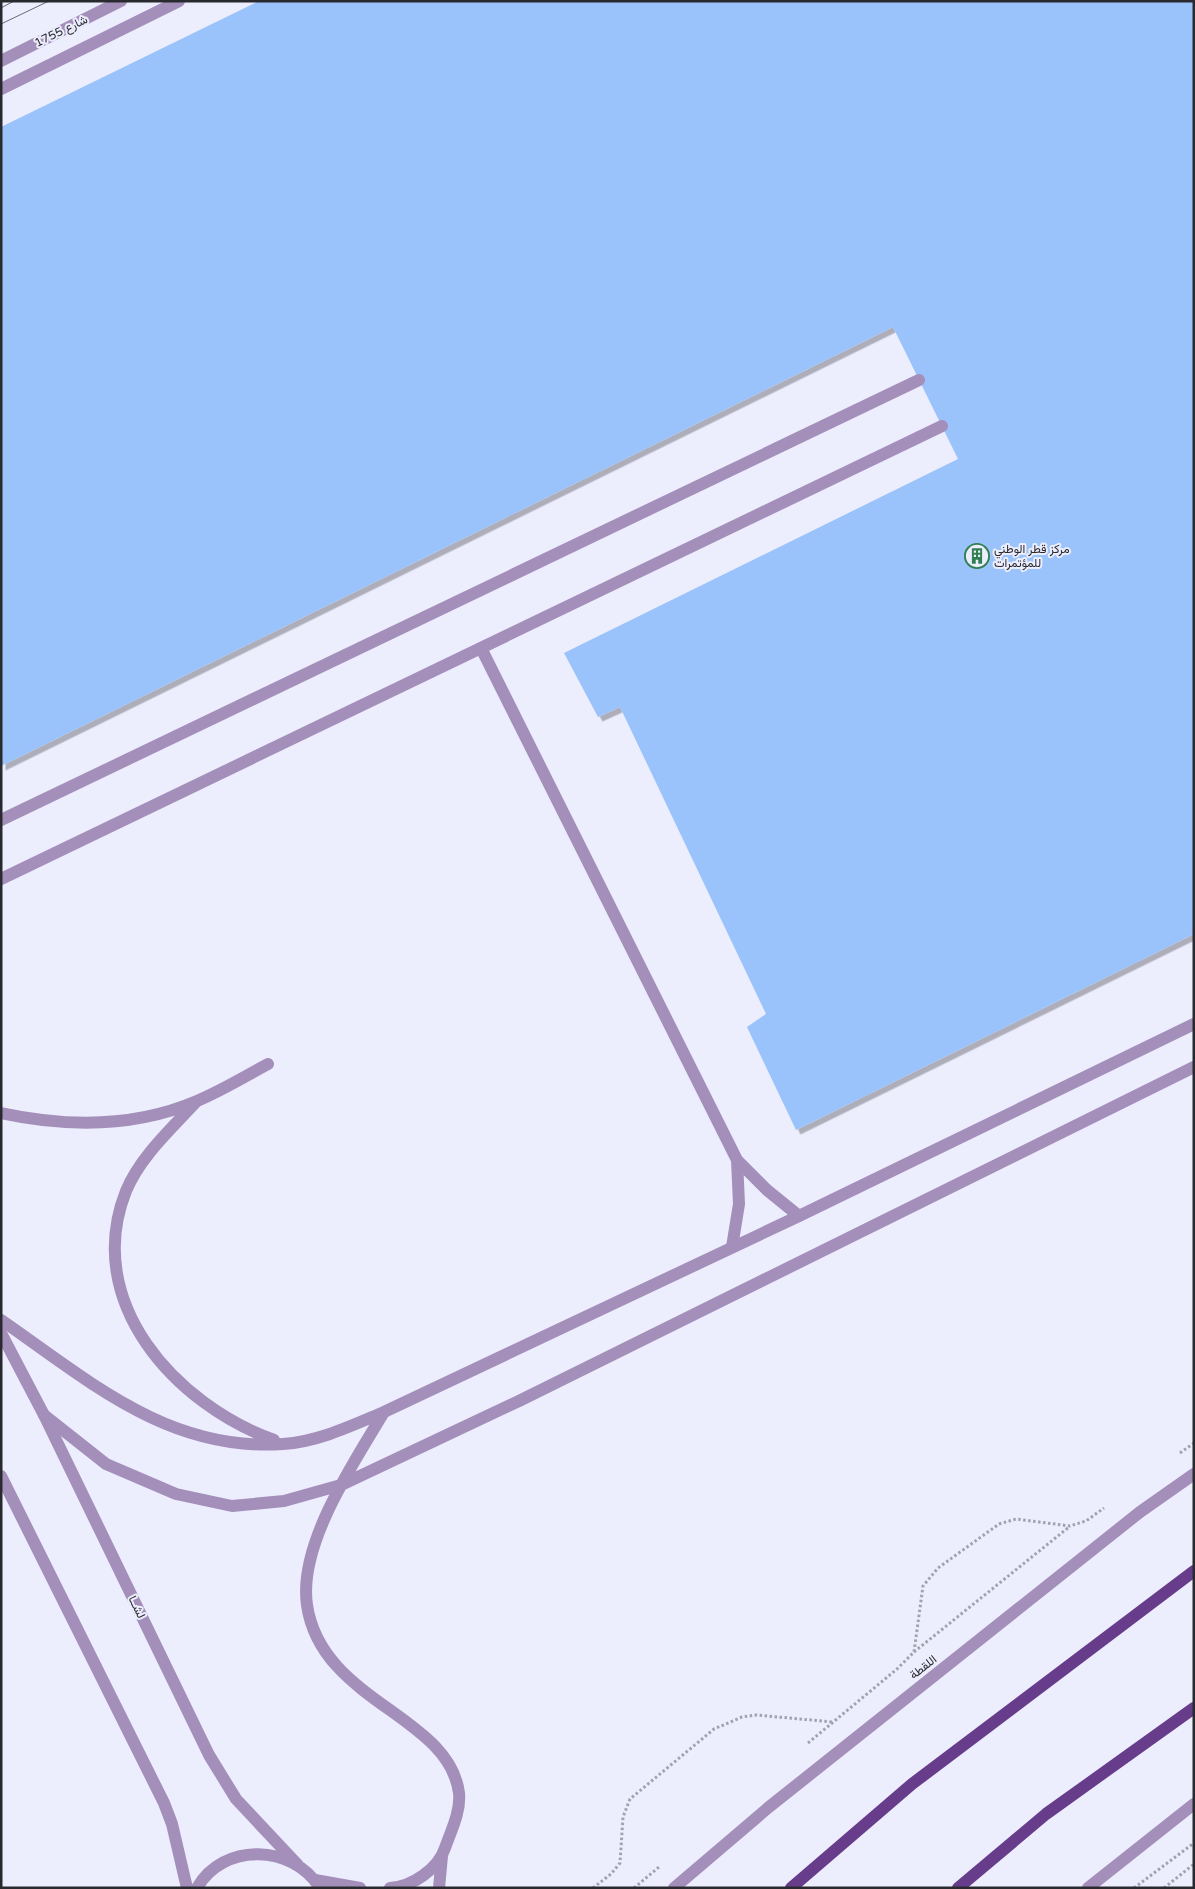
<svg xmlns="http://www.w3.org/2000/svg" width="1195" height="1889" viewBox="0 0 1195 1889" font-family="'Varela Round',Vazirmatn,sans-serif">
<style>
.building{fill:#9ac3fb;filter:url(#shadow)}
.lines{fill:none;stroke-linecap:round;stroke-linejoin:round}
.path{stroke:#a1a2ad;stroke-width:3;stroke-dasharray:2.5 2.5;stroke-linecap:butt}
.lane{stroke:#a48eba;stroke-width:12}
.street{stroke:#a48eba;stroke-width:12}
.primary{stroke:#673c8a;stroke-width:12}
.tram{stroke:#6a6b73;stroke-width:1}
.labels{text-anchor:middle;stroke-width:4;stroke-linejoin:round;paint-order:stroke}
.street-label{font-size:12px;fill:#292a2f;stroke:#ecedfd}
.poi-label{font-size:12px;fill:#292a2f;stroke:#ecedfd;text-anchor:start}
</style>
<defs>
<filter id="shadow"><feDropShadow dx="4.5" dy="4.5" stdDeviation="0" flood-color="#0004"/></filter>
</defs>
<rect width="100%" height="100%" fill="#ecedfd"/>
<path class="building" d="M259 1H1194V934L796 1130 747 1027 766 1014 620 707 598 717 564 653 958 459 893 327 1 766V127Z"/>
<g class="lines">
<path class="path" d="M1180 1453 1194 1443
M914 1652 1069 1527
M808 1743 897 1669 914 1652 923 1586 938 1568 999 1524 1016 1519 1070 1526 1086 1521 1104 1508
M593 1888 611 1874 620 1863 623 1817 630 1799 714 1729 742 1717 756 1715 833 1722
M634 1888 659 1867
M1134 1888 1194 1843
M1164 1888 1194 1864"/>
<path class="lane" d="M1 89 179 1
M481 648 737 1160 767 1190 799 1216
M1 820 919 380
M1 879 942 426
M196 1102C171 1129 140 1157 126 1191 82 1302 175 1404 274 1440
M1 1113C66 1127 134 1128 197 1101 221 1091 244 1077 268 1064
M732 1247 739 1204 737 1160
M1 1320C89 1381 169 1452 283 1444 318 1442 353 1425 384 1412L799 1216 1194 1024
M384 1412C354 1463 298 1544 307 1605 321 1702 449 1715 459 1793 461 1811 451 1831 445 1848 438 1869 412 1887 390 1888
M44 1415 106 1464 176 1494 232 1506 284 1501 341 1485 521 1400 1194 1067
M315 1880 360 1888
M439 1888 442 1856"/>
<path class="street" d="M1 61 121 1
M1 1333 44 1415 209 1755 236 1799 298 1865
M1 1476 164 1803 172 1824 187 1888
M197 1888C223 1842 293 1844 320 1888
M674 1888 769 1807 1140 1512 1194 1474
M1088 1888 1194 1804"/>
<path class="primary" d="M791 1888 912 1784 1194 1571
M958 1888 1046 1814 1194 1708"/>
<path class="tram" d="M1 8 14 1
M1 24 49 1"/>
</g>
<defs>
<symbol id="building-ring" viewBox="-11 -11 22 22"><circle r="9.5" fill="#ecedfd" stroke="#308051" stroke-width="1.5"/><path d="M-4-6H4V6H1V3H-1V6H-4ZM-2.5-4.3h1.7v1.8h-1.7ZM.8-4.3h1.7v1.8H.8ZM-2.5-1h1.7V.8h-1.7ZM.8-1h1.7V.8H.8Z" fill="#308051"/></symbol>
</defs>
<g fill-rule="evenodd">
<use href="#building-ring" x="963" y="542" width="28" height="28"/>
</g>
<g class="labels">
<g class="street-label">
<text transform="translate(61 31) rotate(-26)" y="4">شارع 1755</text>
<text transform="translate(137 1607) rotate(64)" y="4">لشــا</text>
<text transform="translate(923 1667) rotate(-38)" y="4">اللقطة</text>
</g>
<g class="poi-label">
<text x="994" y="553">مركز قطر الوطني<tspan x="994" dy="14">للمؤتمرات</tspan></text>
</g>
</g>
<rect width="1195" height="1889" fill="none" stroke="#292a2f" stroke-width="5"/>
</svg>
